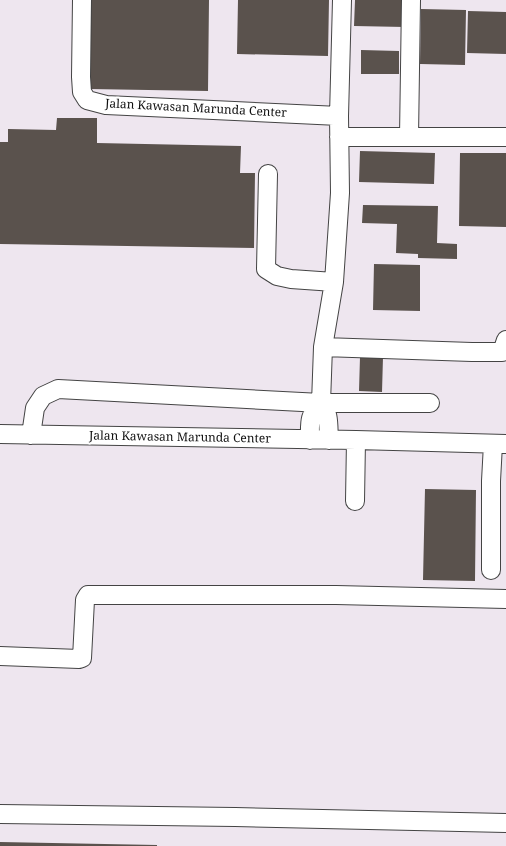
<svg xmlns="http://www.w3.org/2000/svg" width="506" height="846" viewBox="0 0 506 846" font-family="'Noto Serif',serif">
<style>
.industrial{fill:#eee6ef}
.building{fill:#5a524d}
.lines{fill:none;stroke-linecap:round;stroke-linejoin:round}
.minor-casing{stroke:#444;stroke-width:20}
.minor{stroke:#fff;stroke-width:18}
.labels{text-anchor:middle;stroke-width:4;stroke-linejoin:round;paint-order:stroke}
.street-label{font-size:12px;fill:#111;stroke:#fff}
</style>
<rect width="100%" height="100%" fill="#fffdf5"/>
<path class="industrial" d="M0 0H506V846H0Z"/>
<path class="building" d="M91 0H209L208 91 89 89Z
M238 0H329L328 56 237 54Z
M355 0H405V27L354 26Z
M421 9 466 10 465 65 420 64Z
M468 11 506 12V54L467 53Z
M361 50 399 51V74H361Z
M57 118H97V143L241 146 240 173H255L254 248 0 244V142H8V129L56 130Z
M360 151 435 153 434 184 359 182Z
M460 153H506V227L459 226Z
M363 205 438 206 437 243 457 244V259L418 258V254L396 253 397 224 362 223Z
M374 264 420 265V311L373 310Z
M360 357H383L382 392 359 391Z
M425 489 476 490 475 581 423 580Z
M0 842 157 845V846H0Z"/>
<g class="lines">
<defs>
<path id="minor" d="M82 0 81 77 82 92 87 100 106 105 339 116 340 193 334 282 323 347 321 403C330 413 328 427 329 440
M339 116 342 0
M339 137H506
M409 137 411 0
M268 174 266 269 277 276 291 279 334 282
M323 347 472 352H502L506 340
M0 434 356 440 506 444
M31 435 35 408 43 396 58 389 321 403H430
M310 440C310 424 308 415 321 403
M355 501 356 440
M491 570V481L493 444
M0 656 79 659 82 658 85 600 88 595H336L506 599
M0 814 235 817 506 823"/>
</defs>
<use href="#minor" class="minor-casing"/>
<use href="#minor" class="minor"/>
</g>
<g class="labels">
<g class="street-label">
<text transform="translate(196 108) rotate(3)" y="4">Jalan Kawasan Marunda Center</text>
<text transform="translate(180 437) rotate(1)" y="4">Jalan Kawasan Marunda Center</text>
</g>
</g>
</svg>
